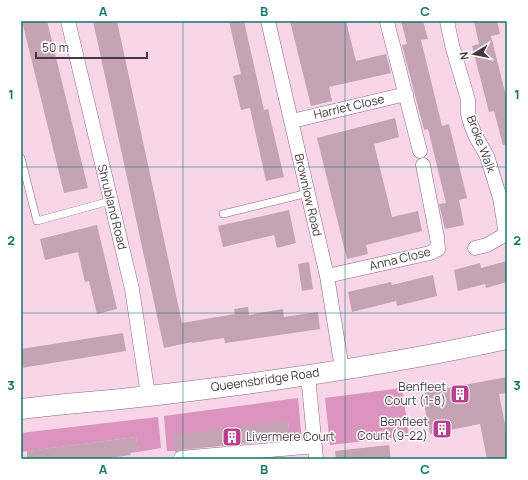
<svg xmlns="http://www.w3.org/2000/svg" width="528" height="480" viewBox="0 0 528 480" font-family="Manrope,sans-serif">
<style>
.green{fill:#da94bd}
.building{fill:#c4a3b5}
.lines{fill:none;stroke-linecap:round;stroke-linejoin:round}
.lane-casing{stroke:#886a7b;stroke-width:8}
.street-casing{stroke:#886a7b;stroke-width:15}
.secondary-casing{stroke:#886a7b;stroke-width:21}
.lane{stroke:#fff;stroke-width:7}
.street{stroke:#fff;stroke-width:14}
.secondary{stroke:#fff;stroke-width:20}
.grid{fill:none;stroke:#0f766e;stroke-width:1;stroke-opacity:0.55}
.labels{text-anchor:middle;stroke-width:3;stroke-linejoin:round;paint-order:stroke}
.street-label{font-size:12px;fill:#46383f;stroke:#fff}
.poi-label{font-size:12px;fill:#46383f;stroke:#fff;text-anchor:end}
.neatline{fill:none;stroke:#0f766e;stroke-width:1.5}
.grid-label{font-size:13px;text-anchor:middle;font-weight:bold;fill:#0f766e}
</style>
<rect width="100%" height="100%" fill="#f8d5e8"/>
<path class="green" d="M402 388 409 436 330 445 325 398Z
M298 398 302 442 290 443 288 421 175 451H167L164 416Z
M158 417 161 448 138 452 136 437 21 452V433Z"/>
<path class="building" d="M22 21H47L88 188 64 193Z
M93 21H117L182 323 235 314 234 309 248 307 249 315 283 309 284 317 318 312 320 329 225 343 224 338 192 343V342L164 348Z
M229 21H244L264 110 268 109 284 177 266 181 250 108 241 110 233 76 241 74Z
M290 21H346L356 61 386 54 391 73 329 87 332 101 311 106Z
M401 21H423L428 39 421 40 442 126 449 124 467 198 459 200 464 225 445 229 439 204 446 203 428 129 424 130 402 45 407 44Z
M474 21H497L500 34 491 36 507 100V144L503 145 494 111 489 112 472 46 479 44Z
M395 118 399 137 374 144 392 217 418 211 422 231 366 245 368 254 347 259 317 138Z
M289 210 296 243 277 248 274 235 223 247 218 226Z
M97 225 117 309 97 314 89 281 85 282 78 252 45 260 40 239Z
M507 261V282L486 288 485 284 458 291 454 270 480 263 481 268Z
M309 262 313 289 302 291 298 264Z
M433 275 437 296 397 306 396 301 352 312 348 292 391 282 392 285Z
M123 333 126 351 21 368V349Z
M507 377V393L499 394 507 434V459H487L480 424 430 434 422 393Z
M288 421 290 439 180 450 175 452 173 435Z
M136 437 138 452 130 453 131 455 103 459H27V451Z
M389 445 391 459H336L335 451Z"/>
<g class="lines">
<defs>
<path id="lane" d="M21 158 37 221 110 201
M223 214 308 193"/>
<path id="street" d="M68 21 132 289 148 395
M268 21 327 276 342 369
M447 21 452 45 468 100V114L471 125 476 137 487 156 500 198 506 234 487 245 475 248
M387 22 420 151
M292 121 406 94
M327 276 430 253 438 249 437 237 423 165
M308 375 316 459
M181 458 315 446"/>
<path id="secondary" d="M21 409C54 405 87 402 121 399 250 385 380 367 507 339"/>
</defs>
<use href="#lane" class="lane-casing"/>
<use href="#street" class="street-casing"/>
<use href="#secondary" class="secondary-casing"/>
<use href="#lane" class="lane"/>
<use href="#street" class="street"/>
<use href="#secondary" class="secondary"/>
</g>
<path class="grid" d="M183 21V459M345 21V459M21 167H507M21 313H507"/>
<defs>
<symbol id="building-square" viewBox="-11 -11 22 22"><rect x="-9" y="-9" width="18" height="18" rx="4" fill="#b93e8f" stroke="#fff"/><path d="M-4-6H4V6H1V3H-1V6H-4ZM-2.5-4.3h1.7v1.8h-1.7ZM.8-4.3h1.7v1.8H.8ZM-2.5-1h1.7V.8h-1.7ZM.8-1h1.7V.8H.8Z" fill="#fff"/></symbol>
</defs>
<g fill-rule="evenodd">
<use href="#building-square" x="449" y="383" width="22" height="22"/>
<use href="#building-square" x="431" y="418" width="22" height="22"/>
<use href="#building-square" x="221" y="426" width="22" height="22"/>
</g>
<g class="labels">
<g class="street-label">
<text transform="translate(349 107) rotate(-13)" y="4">Harriet Close</text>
<text transform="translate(481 144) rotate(69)" y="4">Broke Walk</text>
<text transform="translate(308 195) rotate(77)" y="4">Brownlow Road</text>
<text transform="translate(112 207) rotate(76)" y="4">Shrubland Road</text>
<text transform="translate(400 259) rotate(-14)" y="4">Anna Close</text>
<text transform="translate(265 380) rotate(-8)" y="4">Queensbridge Road</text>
</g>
<g class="poi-label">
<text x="446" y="391">Benfleet<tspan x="446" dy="14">Court (1-8)</tspan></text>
<text x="428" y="426">Benfleet<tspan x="428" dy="14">Court (9-22)</tspan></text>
<text x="246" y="441" text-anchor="start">Livermere Court</text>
</g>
</g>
<rect width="528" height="480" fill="none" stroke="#ffffff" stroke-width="44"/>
<g transform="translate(474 54) rotate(260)" stroke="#ffffff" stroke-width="3" paint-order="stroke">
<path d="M0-3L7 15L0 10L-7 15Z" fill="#46383f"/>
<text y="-6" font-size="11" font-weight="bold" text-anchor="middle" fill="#46383f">N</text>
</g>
<path d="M36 52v6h111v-6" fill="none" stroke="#46383f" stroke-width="2"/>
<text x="42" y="52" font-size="12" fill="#46383f" stroke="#ffffff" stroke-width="3" paint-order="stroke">50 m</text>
<rect x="22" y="22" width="484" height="436" class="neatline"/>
<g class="grid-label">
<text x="103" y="16">A</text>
<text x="264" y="16">B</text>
<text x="425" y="16">C</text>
<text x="11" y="99">1</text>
<text x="517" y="99">1</text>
<text x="11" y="245">2</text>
<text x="517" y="245">2</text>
<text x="11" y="390">3</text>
<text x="517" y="390">3</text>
<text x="103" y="474">A</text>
<text x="264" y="474">B</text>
<text x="425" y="474">C</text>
</g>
</svg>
